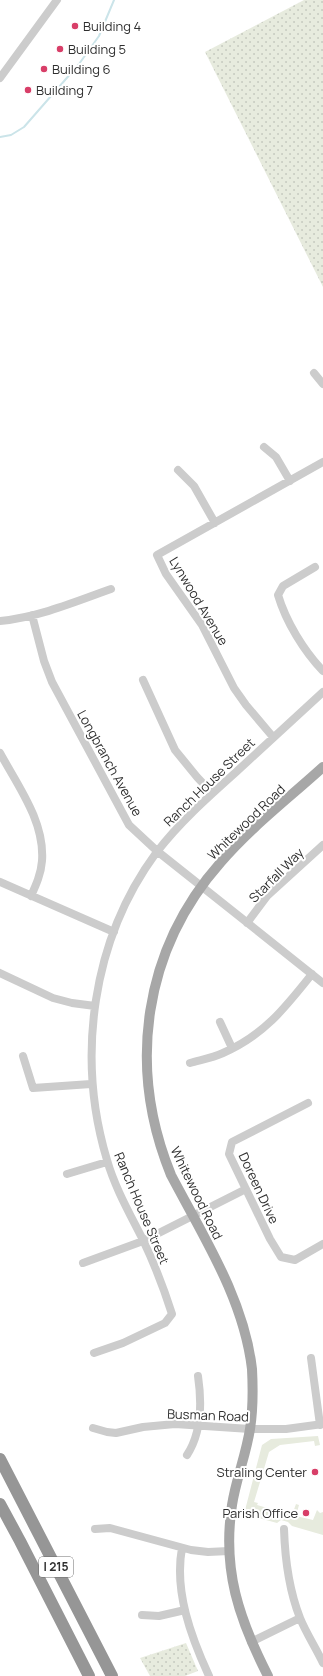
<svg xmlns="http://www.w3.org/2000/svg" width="323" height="1676" viewBox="0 0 323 1676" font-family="Manrope,sans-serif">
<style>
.park{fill:url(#park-dots)}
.garden{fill:#e7ebde}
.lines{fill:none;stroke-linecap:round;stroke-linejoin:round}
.stream{stroke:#cbe4e9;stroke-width:2}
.minor{stroke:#ccc;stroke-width:8}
.major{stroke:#a7a7a7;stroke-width:10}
.highway{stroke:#969696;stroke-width:12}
.poi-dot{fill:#d83e68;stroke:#fff;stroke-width:1.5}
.labels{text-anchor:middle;stroke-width:4;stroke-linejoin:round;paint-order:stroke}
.shield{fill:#fff;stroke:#6d6d6d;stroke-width:1}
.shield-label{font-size:12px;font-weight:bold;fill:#2f2f2f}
.poi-label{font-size:13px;fill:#2f2f2f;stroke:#fff;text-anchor:start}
.street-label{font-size:13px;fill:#2f2f2f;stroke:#fff}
</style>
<defs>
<pattern id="park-dots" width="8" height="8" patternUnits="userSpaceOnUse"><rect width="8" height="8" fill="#e7ebde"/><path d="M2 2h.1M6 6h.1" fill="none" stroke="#c6cabf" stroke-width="1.8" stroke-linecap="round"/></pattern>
</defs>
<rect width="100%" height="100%" fill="#fff"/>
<path class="park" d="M304 0H323V287L205 52Z
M186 1643 198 1671 185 1676H150L140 1658Z"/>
<path class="garden" d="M318 1436 320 1445 315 1446 314 1441 280 1445 269 1452 254 1502 258 1503 257 1505 292 1515 296 1504 299 1505 296 1516 313 1520 317 1510 320 1513 323 1512V1535L292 1526 288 1522 281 1520 277 1523 244 1514 262 1445 271 1439Z"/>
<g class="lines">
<path class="stream" d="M0 137 11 135 24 127 79 64 99 36 114 0"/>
<path class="minor" d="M0 78 57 0
M314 373 323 384
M264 447 276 457 290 481
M178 470 194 486 215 523
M315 567 283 586 278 595C286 622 304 651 323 671
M32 615 44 661 52 682 129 825 157 851 323 983
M0 621C39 617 75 602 111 589
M143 680 175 750 197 777 212 793
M273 737 246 705 234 688 202 625 166 574 157 555 323 462
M0 753C18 786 45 822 42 861 41 874 36 885 31 896
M0 882 114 932
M247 923 267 896 323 845
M0 973 53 998 72 1003 95 1006
M220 1022 232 1048
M23 1056 33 1088 91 1084
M190 1063C200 1060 212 1058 223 1053 264 1035 285 1008 312 974
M308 1103 232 1142 229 1154 270 1239 281 1257 295 1260 323 1244
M67 1174 107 1162
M83 1263 143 1241 246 1189
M94 1353 123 1343 165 1323 172 1314C164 1289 154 1263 143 1240 130 1214 115 1188 107 1160 76 1057 92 940 156 853 179 823 207 798 235 773 264 746 294 719 323 692
M311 1358 320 1425
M93 1428 107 1432 116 1433 143 1427 175 1424 250 1429H286L323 1424
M187 1455C202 1432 202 1403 198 1376
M95 1529 110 1528 191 1550 208 1552 229 1551
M284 1529C285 1560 289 1590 300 1618 306 1633 316 1648 323 1663
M182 1548C174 1591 191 1637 209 1676
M142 1615 159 1616 185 1610
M251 1642 300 1618"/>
<path class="major" d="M268 1676C239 1619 222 1570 232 1505 236 1479 246 1455 250 1429 253 1410 253 1388 252 1369 244 1299 203 1236 171 1175 127 1067 143 950 221 862 251 827 289 798 323 767"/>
<path class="highway" d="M0 1459 112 1676
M0 1504 20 1541 89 1676"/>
</g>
<g class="poi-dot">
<circle cx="75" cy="26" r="4"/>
<circle cx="60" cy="49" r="4"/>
<circle cx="44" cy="69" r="4"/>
<circle cx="28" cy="90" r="4"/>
<circle cx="315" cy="1472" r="4"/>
<circle cx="306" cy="1513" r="4"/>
</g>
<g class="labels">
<rect class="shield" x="39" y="1557" width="34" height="20" rx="3"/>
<g class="shield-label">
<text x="56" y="1571">I 215</text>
</g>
<g class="poi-label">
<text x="83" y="31">Building 4</text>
<text x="68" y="54">Building 5</text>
<text x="52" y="74">Building 6</text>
<text x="36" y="95">Building 7</text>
<text x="307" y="1477" text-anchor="end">Straling Center</text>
<text x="298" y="1518" text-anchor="end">Parish Office</text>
</g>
<g class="street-label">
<text transform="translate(199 601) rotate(59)" y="5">Lynwood Avenue</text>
<text transform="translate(110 763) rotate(61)" y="5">Longbranch Avenue</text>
<text transform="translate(209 782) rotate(-44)" y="5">Ranch House Street</text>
<text transform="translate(246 822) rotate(-44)" y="5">Whitewood Road</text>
<text transform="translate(276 875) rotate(-45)" y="5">Starfall Way</text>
<text transform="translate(259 1188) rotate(65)" y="5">Doreen Drive</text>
<text transform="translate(197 1193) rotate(64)" y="5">Whitewood Road</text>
<text transform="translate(142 1208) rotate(67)" y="5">Ranch House Street</text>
<text transform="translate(208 1415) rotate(2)" y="5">Busman Road</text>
</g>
</g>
</svg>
